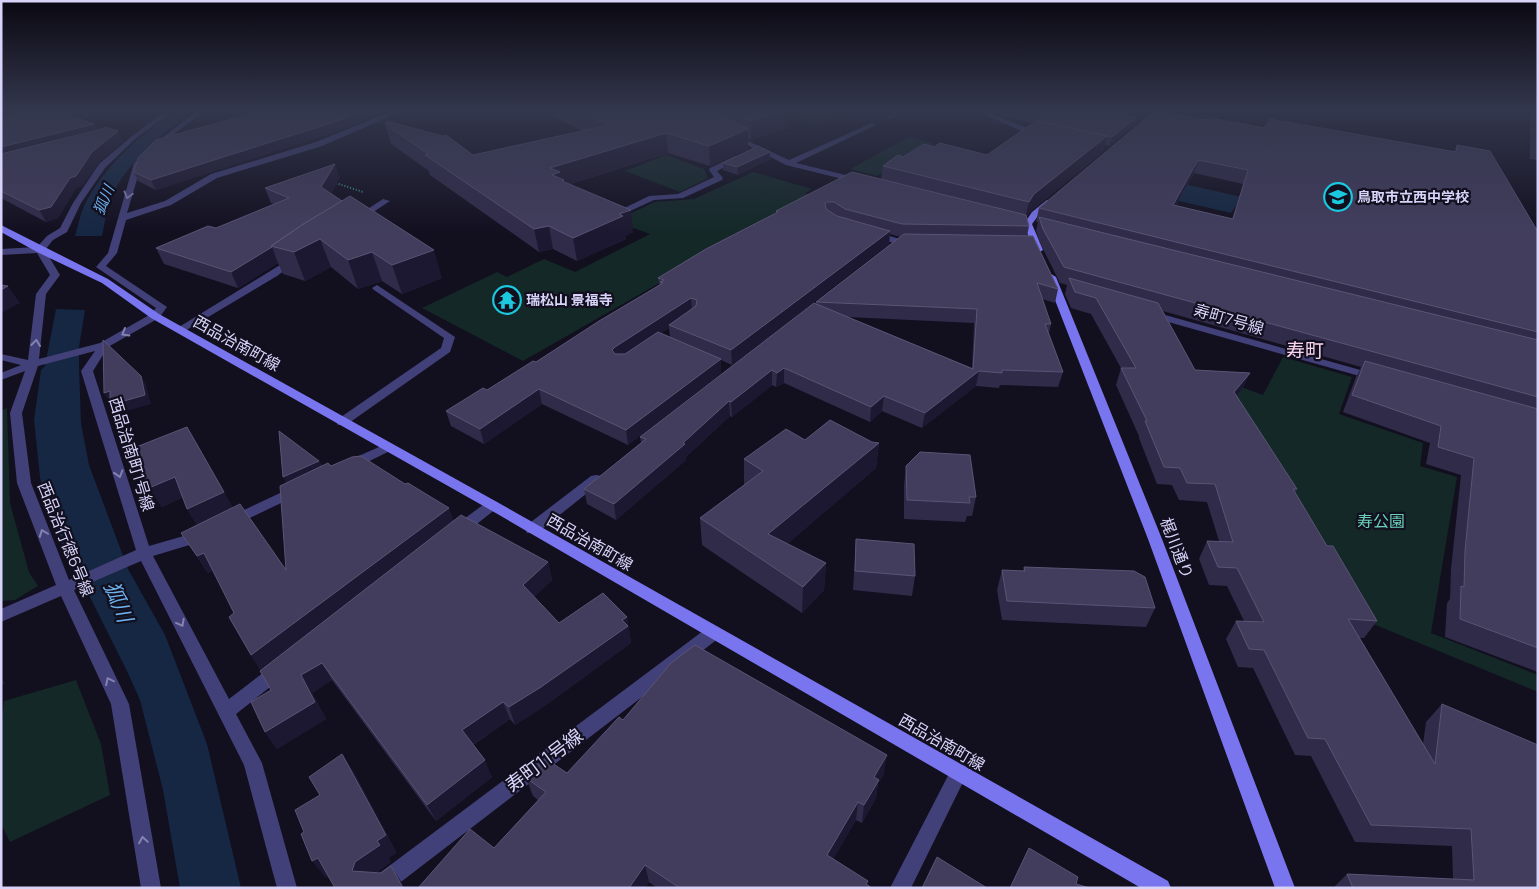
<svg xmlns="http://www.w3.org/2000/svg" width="1539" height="889" viewBox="0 0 1539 889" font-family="Manrope,'Noto Sans JP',sans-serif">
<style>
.green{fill:#132827}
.water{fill:#152743}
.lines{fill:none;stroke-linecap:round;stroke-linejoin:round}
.path{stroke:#3ca49e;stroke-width:2;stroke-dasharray:1 2;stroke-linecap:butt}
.lane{fill:#424078;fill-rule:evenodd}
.street{fill:#424078;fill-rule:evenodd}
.secondary{fill:#7975ee;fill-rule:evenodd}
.wall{fill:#312b4a;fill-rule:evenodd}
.shaded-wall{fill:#1d1831}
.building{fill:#423d5d;stroke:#5a5475;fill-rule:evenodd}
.oneway{stroke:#8582b2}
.labels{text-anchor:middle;stroke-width:4.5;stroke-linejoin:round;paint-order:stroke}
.far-poi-label{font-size:14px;font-weight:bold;fill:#d7d3f9;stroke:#120f1f;text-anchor:start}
.far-water-label{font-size:15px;font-style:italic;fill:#6db1ed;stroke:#120f1f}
.street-label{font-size:16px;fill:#d7d3f9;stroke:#120f1f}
.park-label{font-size:16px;fill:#68d0b7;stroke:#120f1f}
.quarter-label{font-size:19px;fill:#fad4ec;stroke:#120f1f}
.near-street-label{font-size:19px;fill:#d7d3f9;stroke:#120f1f}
.near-water-label{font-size:21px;font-style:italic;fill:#6db1ed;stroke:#120f1f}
</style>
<rect width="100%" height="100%" fill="#120f1f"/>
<path class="green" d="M795 109H852L814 124 784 113Z
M909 137 935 144 877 176 850 169Z
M666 155 704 169 708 178 680 192 625 171Z
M753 172 812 189 805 193 812 196 523 361 422 308 497 272 507 277 544 259 575 272 650 234 614 221 655 202 694 199Z
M1283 357 1352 377 1339 414 1423 443 1420 466 1457 477 1431 633 1538 675V692L1361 619 1212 376 1263 395Z
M7 408 10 503 29 572 38 586 15 600 1 601V411Z
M76 680 101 744 110 795 10 842 1 824V728L4 701Z"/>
<path class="water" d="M180 109H196C164 132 127 161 111 198 106 210 105 224 102 236H75C78 226 80 215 84 206 104 166 142 132 180 109Z
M1162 179 1242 197 1231 213 1149 194Z
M56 309 85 310 79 347V368L81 423 89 465 128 569 165 635 207 744 241 888H180L163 790 140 700 127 671 89 595 75 574 45 505 40 477 34 420 41 370 45 366Z"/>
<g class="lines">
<path class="path" d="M889 118 910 109
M333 182 363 192"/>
<path class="lane" d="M735 156 742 158 717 171 723 178 722 180 683 198 654 200 617 217 610 215 649 196 678 194 714 177 709 170 710 168Z
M377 285 455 337 450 352 346 425H338L336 422 338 419 441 348 444 338 374 290 372 288Z"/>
<path class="street" d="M168 109H176L135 139 105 168 81 203 67 232 53 240 45 250 60 275 46 294 39 359 100 343 151 314 156 308 96 267 108 253 134 163 166 135 199 109H207L170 137 141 166 127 213 165 201 211 174 316 142 397 109H407L322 146 217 178 171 205 126 220 117 253 106 266 167 307 159 318 108 347 93 371 149 546 201 531 206 532 208 536 206 540 153 556 229 699 272 666 278 664 284 666 286 671 284 676 236 714 262 763 297 888H277L244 765 141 561 74 590 129 704 161 888H141L111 704 61 596 1 622V609L56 585 17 483 10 413 25 371 1 380V373L21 365 1 360V354L28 360 36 294 50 275 37 253 1 255V249L37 247 47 236 60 228 73 203 99 164 131 137ZM95 351 81 371 136 550 69 580 31 483 22 413 38 366Z
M972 109H981L1041 134 1038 136 1026 133Z
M872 123 875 125 874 126 796 163 862 179V183H859L786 165 730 136 735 135 789 160Z
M383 199 390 201 361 220 354 218Z
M873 231 903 240 904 242 900 245 870 236 869 234Z
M293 257 298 260 296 262 277 276 183 332 179 333 174 330Z
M1151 311 1378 375 1380 377 1378 379H1370L1147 316V312Z
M388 443 392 444 394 447 392 450 355 468 350 469 344 465 345 462Z
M596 475 601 476 603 479 601 482 537 533H527L525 529 527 525 591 476Z
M295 486 300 488 302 491 300 494 237 524H227L225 521 227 518Z
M492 500 497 502 499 505 497 508 463 535H453L451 531 453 527 487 502Z
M713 627 719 628 721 633 719 638 393 888H366L369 881 707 628Z
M959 763 965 766 968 772 911 888H890L953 766Z"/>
<path class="secondary" d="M1047 200 1054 202 1038 216 1032 224 1043 250 1038 253 1033 250 1024 224 1032 212Z
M1 225 108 279 159 314 497 502 1168 881 1171 888H1141L487 508 151 318 102 283 37 252 1 232Z
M1051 274 1056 277 1162 539 1295 888H1275L1148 539 1046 277Z"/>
</g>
<path class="wall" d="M1 109H102L82 120 98 130 123 141 98 163 82 186 76 188 58 218 46 222 1 198Z
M267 109H391L337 131 156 190 138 181 134 172Z
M539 109H788V128L751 140 748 139V149L710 166 668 153 570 184 633 232 625 236 626 239 577 261 553 249 539 252 430 175 429 171 391 144 385 124 473 155 583 131Z
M990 109H1135L1129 115 1137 117 1135 125 1109 146 1104 145 1103 152 1031 211 1026 217 1029 226 1027 236 1058 289 1055 303 1042 299 1051 324 1049 333 1063 372 1058 387 1000 385 999 388 976 386 922 428 882 411 870 422 784 383 776 387 772 385 732 417 730 416 686 457V460L616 520 587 504 584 489 641 443 640 437 816 304V302L900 237 890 234 889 244 732 365 721 360V373L628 445 542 404 484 444 451 426 446 411 487 390 536 362 659 285 658 278 776 213V211L881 179 883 166 903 157 934 147 987 155 1034 123 1004 117 990 111ZM848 317 974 323 972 368ZM669 328 670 337 661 333Z
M1532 109H1538V160L1530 159V112Z
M1208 120 1454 152 1457 145 1538 232V672L1445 637 1447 603 1450 599 1451 569 1461 475 1426 464 1430 443 1343 412 1356 377 1361 367 1163 311 1195 370 1250 373 1242 389 1237 396 1297 489 1295 493 1327 546 1377 621 1364 638H1360L1423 744 1426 722 1442 704 1538 888H1333L1347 874 1453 879 1452 846 1355 842 1311 756 1295 755 1253 668 1238 667 1226 639 1236 621H1244L1227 586 1209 585 1199 559 1207 541H1219L1207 502 1179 500 1172 485 1157 484 1139 438V436L1116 385 1121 368 1091 314 1071 308 1065 294 1067 285 1060 283 1040 243 1036 231 1038 222H1036L1039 208ZM1194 173 1243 184 1232 219 1176 205Z
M770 159 738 175 723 170V163Z
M340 178 331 193 442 278 402 294 382 281 358 289 331 267 305 281 283 274 278 263 238 288 164 264 156 248 216 228 274 204 271 203 265 188Z
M805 440 879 443 876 468 787 544 826 563 824 590 802 613 702 545 700 518 744 485V459Z
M319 461 322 466H331L405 484 449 508 453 521 548 562 552 580 534 597 559 623 627 617 631 643 546 705 515 725 510 719 473 745 492 777 436 821 332 680 312 693 326 719 277 749 265 732 271 690 261 671 251 655 234 613 213 570 208 573 181 533 197 525 187 509 183 497 162 507 149 488 233 508 286 570V483Z
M906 466 976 497 972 516H967L965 522 904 519V485Z
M856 539 915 576 912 596 853 590Z
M1024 567 1155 608 1146 627 1002 620 997 590 1002 570 1023 571Z
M623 720 884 774 878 783 876 798 862 823 856 820 833 859 868 881 867 884 872 888H657L649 882 645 888H418L494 848 538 800 533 796 526 778 567 773Z"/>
<path class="shaded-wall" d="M8 109H41L1 123V111Z
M79 109H102L72 125 67 115Z
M368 109H391L337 131 156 190 151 180Z
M786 109H788V128L751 140V121Z
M1129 109H1135L1127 117Z
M1137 117 1135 125 1109 146 1112 137Z
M94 124 99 134 1 158V147Z
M748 129V149L710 166 709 146Z
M118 131 123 141 98 163 82 186 76 188 58 218 46 222 39 210 92 152Z
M666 133 668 153 565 185 556 196 550 168Z
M1107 136 1103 152 1031 211 1025 219 1029 202 1034 194Z
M770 152V159L738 175 737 167Z
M1198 160 1194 173 1168 219 1173 205Z
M335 164 340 178 326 201 321 187Z
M631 210 633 232 625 236 626 239 577 261 573 238 619 214Z
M549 226 553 249 539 252 534 229Z
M890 231 889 244 732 365 731 350Z
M320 239 331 267 305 281 294 252Z
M272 247 278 263 238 288 231 272Z
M434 250 442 278 402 294 392 265Z
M372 252 382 281 358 289 348 260Z
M8 286 20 303 1 313V290Z
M691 298 692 312 669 325V328L617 361 612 350 615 347Z
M721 359V373L628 445 626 430Z
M784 368V383L776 387 777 373Z
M772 370V385L732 417 731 402Z
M979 371 976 386 922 428 925 413Z
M1250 373 1242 389 1227 409 1234 392Z
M141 376 146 385 151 404 116 414 110 405Z
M539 389 542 404 484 444 480 429Z
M110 391 116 401 110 402 104 393Z
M884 396 882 411 870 422 871 407Z
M729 401 730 416 686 457V460L616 520 614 504Z
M879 443 876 468 768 561V534Z
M198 446 235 511 199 528 187 509Z
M319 461 323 470 288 487 283 477Z
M175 477 187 496 162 507 149 488Z
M449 508 454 524 262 672 251 655Z
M204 553 215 570 208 573 197 556Z
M548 562 552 580 528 603 523 585Z
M826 563 824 590 802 613 803 587Z
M627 617 631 643 546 705 515 725 509 707Z
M322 663 332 680 312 693 326 719 277 749 265 732 301 675Z
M1 678 5 683 1 685Z
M503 702 510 719 469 747 462 730Z
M342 754 354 772 397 853 389 858 391 862 368 880 352 871 355 862 377 841Z
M887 755 884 774 878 783 876 798 862 823 864 805 874 777Z
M485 760 492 777 436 821 427 805Z
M858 802 856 820 826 872 827 855Z
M318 858 332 875 326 878 312 861Z
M645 865 649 882 645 888H629Z
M391 866 402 883 405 888H403Z"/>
<path class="building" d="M31 109H79L67 115 94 124 1 147V119Z
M267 109H368L334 122 151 180 134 172 138 158 156 140Z
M575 109H706L748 129 709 146 666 133 550 168 560 172 552 175 564 180 562 181 631 210 619 214 623 216 573 238 549 226 534 229 425 155 428 154 385 124 387 121 442 136 446 135 473 155 609 125Z
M726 109H786L751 121Z
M1011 109H1103L1137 117 1112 137 1037 121 1044 116Z
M1537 109H1538V146Z
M1155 111 1208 120 1211 118 1264 128 1270 119 1456 152 1457 145 1490 151 1538 232V332L1039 208ZM1198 160 1248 170 1233 219 1173 205Z
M1036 121 1107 136 1034 194 1029 202 883 166 898 155 903 157 924 144 934 147 940 143 987 155Z
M105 127 118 131 92 152 76 176 70 178 51 207 39 210 1 191V154L102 129Z
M758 146 770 152 737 167 723 163Z
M335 164 321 187 342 201 305 223 271 246 272 247 231 272 156 248 208 226 216 228 289 198 265 188Z
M852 172 1026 215 1029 226 902 224 845 209 834 202H827L825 203 826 209 837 216 890 231 731 350 669 325 696 306 697 300 691 298 615 347 612 350 615 354H625L658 332 721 359 626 430 539 389 480 429 446 411 483 388 487 390 533 361 536 362 599 321 663 283 660 282 664 280 658 278 706 249 778 212 776 211Z
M350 196 434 250 392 265 372 252 348 260 320 239 294 252 271 246 305 223Z
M1039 217 1538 340V397L1064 267 1043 229Z
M904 234 1033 236 1058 289 1037 283 1051 324H1045L1063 372 1002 370V373L979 371 925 413 884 396 871 407 784 368 777 373 772 370 731 402 729 401 683 443 685 444 614 504 584 489 646 439 640 437 814 303 973 369 977 309 816 302Z
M1069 278 1158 303 1195 370 1250 373 1234 392 1297 489H1293L1327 546H1333L1377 621 1348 619 1435 764 1442 704 1538 745V888H1353L1347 874 1474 880 1471 829 1371 825 1325 739 1308 738 1264 650 1249 649 1236 621 1264 622 1237 568 1218 567 1207 541 1233 542 1215 484 1187 483 1180 468 1164 467 1145 421H1147L1121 368H1136L1096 298 1075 292Z
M1 285 8 286 1 290Z
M103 340 141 376 145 395 110 405V391L104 393Z
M1365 361 1538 409V648L1460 619 1461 586 1464 587 1465 551 1474 458 1438 447 1441 426 1352 395Z
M830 420 872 442 879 443 768 534 826 563 803 587 700 518 763 471 744 459 786 429 805 440Z
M187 427 224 492 187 509 175 477 149 488 131 449Z
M279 431 319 461 283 477Z
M920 452 970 455 976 497H969L970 503 907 500 906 466Z
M361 456 405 484 408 483 449 508 251 655 229 617 234 613 204 553 197 556 181 533 240 504 286 570 280 486 328 463 331 466 352 457Z
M461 515 548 562 523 585 559 623 603 593 627 617 622 620 628 626 541 687 509 707 503 702 462 730 485 760 427 805 322 663 301 675 315 702 265 732 251 702 271 690 260 671Z
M856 539 914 544 915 576 855 571Z
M1024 567 1134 571 1145 577 1155 608 1007 601 1002 570 1025 571Z
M695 645 887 755 874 777 879 780 864 805 858 802 827 855 868 881 866 884 872 888H680L645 865 629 888H418L470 829 494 848 546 792 526 778 546 759 567 773 619 717 623 720 671 663Z
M342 754 386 835 377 841 380 845 355 862 352 871 381 873 391 866 403 888H335L318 858 312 861 301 834 304 832 295 810 320 795 309 777Z
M1029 848 1078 877 1076 884 1090 888H1010Z
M937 857 987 888H922Z"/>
<defs><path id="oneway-chevron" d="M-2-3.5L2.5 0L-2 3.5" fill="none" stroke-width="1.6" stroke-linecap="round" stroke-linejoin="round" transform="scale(1.25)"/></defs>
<g class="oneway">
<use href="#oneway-chevron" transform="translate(128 195) rotate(106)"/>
<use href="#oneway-chevron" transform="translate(125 333) rotate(150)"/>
<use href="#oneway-chevron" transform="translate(36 343) rotate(-83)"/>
<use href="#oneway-chevron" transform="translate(119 474) rotate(73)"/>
<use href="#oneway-chevron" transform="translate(43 533) rotate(-111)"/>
<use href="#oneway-chevron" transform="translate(181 623) rotate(62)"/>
<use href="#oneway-chevron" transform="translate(109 681) rotate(-116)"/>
<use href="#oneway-chevron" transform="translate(143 840) rotate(-99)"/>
</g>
<linearGradient id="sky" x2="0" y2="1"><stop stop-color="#0a0811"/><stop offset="0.47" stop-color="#33374d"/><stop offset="1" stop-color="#33374d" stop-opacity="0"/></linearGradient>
<rect width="1539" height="234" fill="url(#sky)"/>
<defs>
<symbol id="school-ring" viewBox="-11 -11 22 22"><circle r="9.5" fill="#120f1f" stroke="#1bc8dd" stroke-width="1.5"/><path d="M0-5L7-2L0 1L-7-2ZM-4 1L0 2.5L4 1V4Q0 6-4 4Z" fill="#1bc8dd"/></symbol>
<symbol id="temple-ring" viewBox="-11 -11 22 22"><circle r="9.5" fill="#120f1f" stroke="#1bc8dd" stroke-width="1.5"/><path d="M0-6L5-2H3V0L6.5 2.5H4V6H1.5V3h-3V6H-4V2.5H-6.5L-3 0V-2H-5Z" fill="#1bc8dd"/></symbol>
</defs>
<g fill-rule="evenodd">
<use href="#school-ring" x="1322" y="181" width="32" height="32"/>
<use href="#temple-ring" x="491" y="284" width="32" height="32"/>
</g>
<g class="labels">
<g class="far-poi-label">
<text x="1357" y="202">鳥取市立西中学校</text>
<text x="526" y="305">瑞松山 景福寺</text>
</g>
<g class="far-water-label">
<text transform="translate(104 200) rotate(-67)" y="5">狐川</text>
</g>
<g class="street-label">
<text transform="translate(1229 319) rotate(16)" y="6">寿町7号線</text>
<text transform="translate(237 343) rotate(29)" y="6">西品治南町線</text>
<text transform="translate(132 454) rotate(73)" y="6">西品治南町1号線</text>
<text transform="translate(66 539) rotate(68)" y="6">西品治行徳6号線</text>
<text transform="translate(590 542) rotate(30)" y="6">西品治南町線</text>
<text transform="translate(1177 548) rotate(69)" y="6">梶川通り</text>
<text transform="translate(942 742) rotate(30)" y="6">西品治南町線</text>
</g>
<g class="park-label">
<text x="1381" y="527">寿公園</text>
</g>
<g class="quarter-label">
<text x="1305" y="357">寿町</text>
</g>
<g class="near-street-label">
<text transform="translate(544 760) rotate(-37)" y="7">寿町11号線</text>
</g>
<g class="near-water-label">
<text transform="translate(118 602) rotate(68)" y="7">狐川</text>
</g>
</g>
<rect width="1539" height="889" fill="none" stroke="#d7d3f9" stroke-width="5"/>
</svg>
